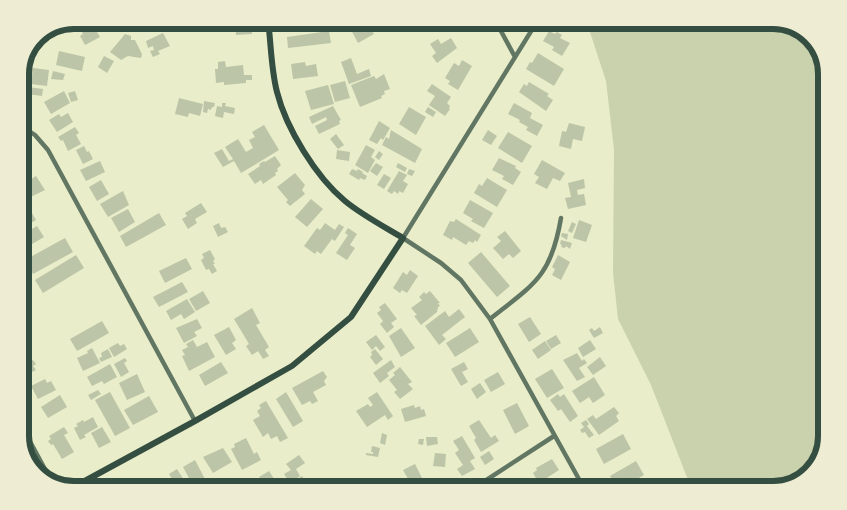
<svg xmlns="http://www.w3.org/2000/svg" width="847" height="510" viewBox="0 0 847 510" font-family="'Crimson Pro',serif">
<style>
.green{fill:#cad2ad}
.building{fill:#bcc5a7}
.lines{fill:none;stroke-linecap:round;stroke-linejoin:round}
.minor{stroke:#617663;stroke-width:4.5}
.secondary{stroke:#344e41;stroke-width:6}
.rim{fill:none;stroke:#344e41;stroke-width:6}
</style>
<rect width="100%" height="100%" fill="#e9edc9"/>
<path class="green" d="M585 20H773L800 27 820 47 827 71V436L820 463 800 483 773 490H692L651 385 618 319 613 273 614 150 606 81 588 26Z"/>
<path class="building" d="M75 20H90L100 37 85 45 80 36 83 34Z
M99 20H117L118 22 114 25 115 26 107 32Z
M140 20H168V23L154 26V23L141 25Z
M235 20H251L252 34 236 35Z
M351 20 367 22 374 34 358 43 349 26Z
M444 20H456L458 24 451 28 447 21 445 22Z
M66 23 68 26 45 40 41 34Z
M329 31 331 43 288 48 287 37Z
M549 31 555 34 557 32 562 35 560 38 570 43 562 56 552 50 554 47 543 41Z
M163 33 170 46 158 51 160 54 153 57 150 51 154 50 153 46 148 48 146 41Z
M125 34 131 36V40H135L142 54 141 58 128 56 121 60 110 52Z
M451 38 457 48 437 63 432 56 436 53 430 44 438 39 441 44Z
M59 51 85 57 82 71 56 65Z
M538 53 564 69 554 86 526 69 530 62 532 63Z
M104 56 114 61 107 73 98 67Z
M351 58 357 74 369 69 371 76 349 84 341 62Z
M462 60 472 66 458 90 448 84 450 81 445 78 454 63 459 66Z
M225 61 226 67 243 65 244 75H252V80H246V83L224 85V82L216 83 215 69H218V62Z
M305 62 306 66 316 64 318 76 293 79 291 64Z
M33 68 49 70 47 86 31 84Z
M53 71 65 74 63 80 51 79Z
M384 74 390 89 384 91 385 94 381 96 382 98 360 107 351 85 374 76 376 79Z
M345 81 350 98 335 102 330 85Z
M529 82 549 94 547 96 553 100 546 111 519 92 524 84 527 86Z
M432 84 451 97 447 103 450 106 449 108 450 109 445 116 429 105 435 96 427 91Z
M328 85 334 104 311 110 305 91Z
M28 87 43 89 42 96 27 94Z
M64 91 70 103 51 114 44 102Z
M75 91 78 100 71 102 68 93Z
M179 98 203 104 200 116 189 113 188 117 175 114Z
M204 101 215 103 214 107H212L211 110 208 109 207 113 203 112Z
M222 103H226L225 106 235 108 234 114 224 112 223 118 215 116 217 106 222 107Z
M514 103 532 113 530 118 543 125 537 136 526 130 528 127 519 122 520 120 508 114Z
M333 106 341 120 339 121 340 124 319 134 315 126 327 120 326 117 312 124 309 117Z
M409 107 426 117 416 135 399 124Z
M428 107 436 112 433 117 425 112Z
M68 113 73 122 57 132 49 120 59 114 61 117Z
M379 121 390 128 383 140 381 138 377 144 369 140Z
M569 123 585 127 582 141 573 139 571 149 559 146 562 131 566 132Z
M264 125 279 150 241 173 234 161 223 167 214 153 222 149 229 161 233 159 225 147 238 139 246 152 253 148 249 140 255 137 252 132Z
M75 127 79 133 76 135 81 144 68 151 63 140 61 141 58 137Z
M391 130 422 149 415 163 382 145 386 137 389 139Z
M488 130 497 136 491 145 482 140Z
M508 132 532 146 522 163 498 148Z
M336 134 344 145 338 149 330 139Z
M366 145 375 150 371 157 375 160 368 173 355 165Z
M84 146 87 152 89 151 93 159 83 164 76 150Z
M337 150 350 152 349 161 336 159Z
M379 151 383 154 379 160 375 157Z
M275 156 281 165 277 169 278 171 275 173 276 175 263 184 261 180 255 184 248 174 260 166 259 164 264 161 265 162Z
M499 158 516 166 515 168 521 172 513 185 502 179 504 176 492 170Z
M542 160 565 173 560 181 553 178 547 189 535 183 539 177 534 174Z
M25 161 32 176 20 182V164Z
M100 161 105 172 86 181 80 170Z
M376 163 383 167 377 176 370 171Z
M398 163 407 168 405 172 396 167Z
M352 169 357 171 358 169 363 172 362 173 367 176 365 180 360 178 359 180 349 174Z
M409 169 415 171 412 176 407 174Z
M399 171 407 175 403 181 408 184 403 193 399 191 398 194 394 191 392 194 387 191Z
M295 173 305 185 302 190 305 194 290 206 286 202 288 200 277 187Z
M384 174 391 178 384 189 377 185Z
M36 176 45 190 20 202V186Z
M487 178 507 190 497 207 474 193 479 184 482 186Z
M584 179 585 188 577 190 578 195 584 194 586 205 568 209 565 198 571 197 568 183Z
M101 180 109 194 97 201 89 187Z
M123 191 129 205 108 217 100 204Z
M311 199 323 209 307 227 295 217Z
M470 200 493 213 484 228 471 221 473 219 463 213Z
M201 203 207 212 195 219 197 223 188 229 182 219 187 216 185 213Z
M29 208 36 220 20 229V213Z
M128 209 135 222 119 232 111 218Z
M159 213 166 225 126 247 120 236Z
M456 219 481 235 477 242 475 240 473 243 469 241 466 245 453 237 452 240 443 235 450 221 454 222Z
M579 220 592 225 586 242 573 238Z
M572 222 576 224 572 233 568 231Z
M219 223 221 228 225 227 228 232 218 237 213 226Z
M325 223 335 230 339 224 344 227 335 241 332 239 321 254 317 251 315 254 304 246 317 228 320 230Z
M37 226 44 237 22 250 20 246V236Z
M348 228 357 234 350 245 355 248 347 260 336 253 348 235 345 233Z
M505 231 521 251 513 258 509 254 503 259 493 248 501 241 497 237Z
M562 233 568 234 567 240 561 236Z
M65 238 73 252 33 274 25 260Z
M561 240 572 243 570 249 566 246 565 248 561 247 562 245 560 244Z
M210 250 215 259 213 261 215 264H213L217 271 212 274 209 269 206 270 201 260 204 258 202 254Z
M481 252 510 286 497 297 468 263Z
M76 255 84 268 43 293 35 280Z
M558 255 570 262 561 280 552 275 555 269 552 267Z
M186 258 192 269 165 283 159 271Z
M410 270 418 276 407 293 402 290 400 293 393 288 403 272 407 275Z
M182 282 188 292 159 307 153 297Z
M203 291 210 303 196 311 189 299Z
M430 291 440 303H438L440 306 438 307 437 312 421 325 414 316 417 315 411 308 422 300 419 297 424 292 426 294Z
M187 299 195 312 184 319 181 314 171 320 166 311Z
M385 303 397 319 391 323 394 327 387 333 380 324 383 321 377 313 381 310 379 307Z
M252 308 260 323 256 325 269 347 265 350 269 356 263 359 258 351 252 355 246 346 249 344 234 319Z
M459 309 465 317 442 335 446 339 439 345 425 326 445 311 449 317Z
M530 317 541 334 529 342 518 324Z
M197 319 202 328 194 332 197 336 184 343 176 328Z
M102 321 109 333 77 351 70 339Z
M229 327 236 340 232 343 236 349 226 355 214 335Z
M600 327 603 333 594 338 589 330 592 328 594 331Z
M401 328 415 348 401 357 389 336Z
M470 328 479 342 455 357 446 343Z
M376 335 385 347 380 351 376 346 372 350 366 342Z
M556 335 561 343 551 349 546 341Z
M193 340 197 347 207 342 215 357 189 371 182 356 185 355 182 350 188 347 186 344Z
M590 340 596 349 583 357 578 348Z
M545 341 551 350 538 359 532 350Z
M118 343 120 346 124 344 127 349 114 357 109 348Z
M92 348 100 363 83 371 77 358 88 353 87 351Z
M108 349 112 357 101 362 99 358 102 357 101 353Z
M375 349 383 359 376 365 370 357 372 355 371 352Z
M577 353 582 361 584 359 587 363 579 368 585 377 577 381 563 360Z
M600 357 606 366 593 375 587 367Z
M125 358 127 361 124 363 129 372 121 377 114 364Z
M28 360 29 362 33 360 36 364 33 366 36 370 20 378V364Z
M391 360 395 367 387 373 389 376 380 383 373 373Z
M221 362 228 373 205 386 199 375Z
M464 362 468 369 462 372 468 382 461 386 451 369Z
M110 364 117 377 104 384 102 381 92 386 87 377Z
M400 367 412 382 408 384 413 389 400 399 394 392 397 390 389 380 395 375 393 373Z
M552 369 564 388 547 398 535 379Z
M323 371 327 377 324 381 326 385 313 392 318 401 312 404 310 401 302 405 292 388Z
M498 372 505 384 491 392 484 380Z
M137 374 145 392 127 400 119 383Z
M594 377 605 395 593 403 589 397 580 403 572 391Z
M45 379 47 383 51 381 56 390 38 399 31 386Z
M480 383 486 392 477 399 471 389Z
M98 390 101 394 91 400 88 395Z
M110 392 130 428 115 436 95 400Z
M286 392 303 421 293 427 276 399Z
M377 392 393 416 388 420 385 415 367 427 356 411 368 404 370 407 373 405 368 398Z
M558 394 560 397 564 394 578 416 570 422 561 409 558 411 550 400Z
M60 395 67 407 48 418 41 407Z
M149 396 158 412 133 425 124 410Z
M266 401 288 438 280 442 277 436 271 439 268 433 263 437 253 420 260 416 257 411 261 408 259 405Z
M517 403 529 426 515 434 503 410Z
M414 405 415 408 420 406 421 410 424 409 426 416 405 422 401 409Z
M614 407 619 413 616 416 619 421 599 435 587 419 593 415 596 419Z
M93 417 98 427 84 435 86 437 80 440 74 428 78 426 76 424 83 420 84 422Z
M479 420 491 438 495 435 499 441 481 452 474 440 476 438 469 426Z
M586 420 589 424 587 426 594 435 589 438 585 432 582 433 580 430 584 427 581 423Z
M64 427 68 433 64 435 74 452 62 459 53 444 51 445 48 441 51 439 49 436Z
M102 427 111 442 99 448 91 433Z
M382 433 387 435 385 445 380 443Z
M623 434 631 449 604 464 596 449Z
M462 436 475 458 470 461 475 469 462 476 457 469 463 465 455 453 459 450 453 441Z
M426 437H437L438 444 427 446Z
M246 438 254 454 257 452 261 460 242 470 231 449 235 447 234 444Z
M419 439H424L423 445 418 444Z
M372 446 380 448 378 457 366 455V453L373 454V452H371Z
M223 448 232 462 213 473 203 457Z
M489 451 494 459 485 465 480 457Z
M435 453 446 454 445 467 433 466Z
M299 455 305 463 296 469 300 476 290 483 284 474 291 470 286 464Z
M552 459 559 470 539 483 533 473 537 470 536 468Z
M195 460 207 483 195 489 183 467Z
M636 461 644 475 618 490 610 476Z
M415 464 426 486 422 488 423 490H412L410 487 412 486 403 470Z
M177 469 190 490H177L176 489 170 490 166 483 172 479 169 474Z
M269 471 276 482 267 488 259 477Z
M302 476 305 481 310 478 314 483 309 487 311 490H294L290 484Z
M551 483 555 490 564 485 567 490H544L543 487Z"/>
<g class="lines">
<path class="minor" d="M495 20 515 57
M538 20 403 238 441 263 461 280 490 319 585 490
M20 125 35 135 48 150 195 421
M490 319C534 284 551 277 561 218
M20 423 53 484
M471 490 554 436"/>
<path class="secondary" d="M70 489 195 421 292 366 351 317 403 238C383 226 362 215 345 201 316 177 286 128 277 92 271 69 271 43 268 20"/>
</g>
<path d="M0 0H847V510H0ZM74 29H773A45 45 0 0 1 818 74V436A45 45 0 0 1 773 481H74A45 45 0 0 1 29 436V74A45 45 0 0 1 74 29Z" fill="#eeecd3" fill-rule="evenodd"/>
<path class="rim" d="M74 29H773A45 45 0 0 1 818 74V436A45 45 0 0 1 773 481H74A45 45 0 0 1 29 436V74A45 45 0 0 1 74 29Z"/>
</svg>
